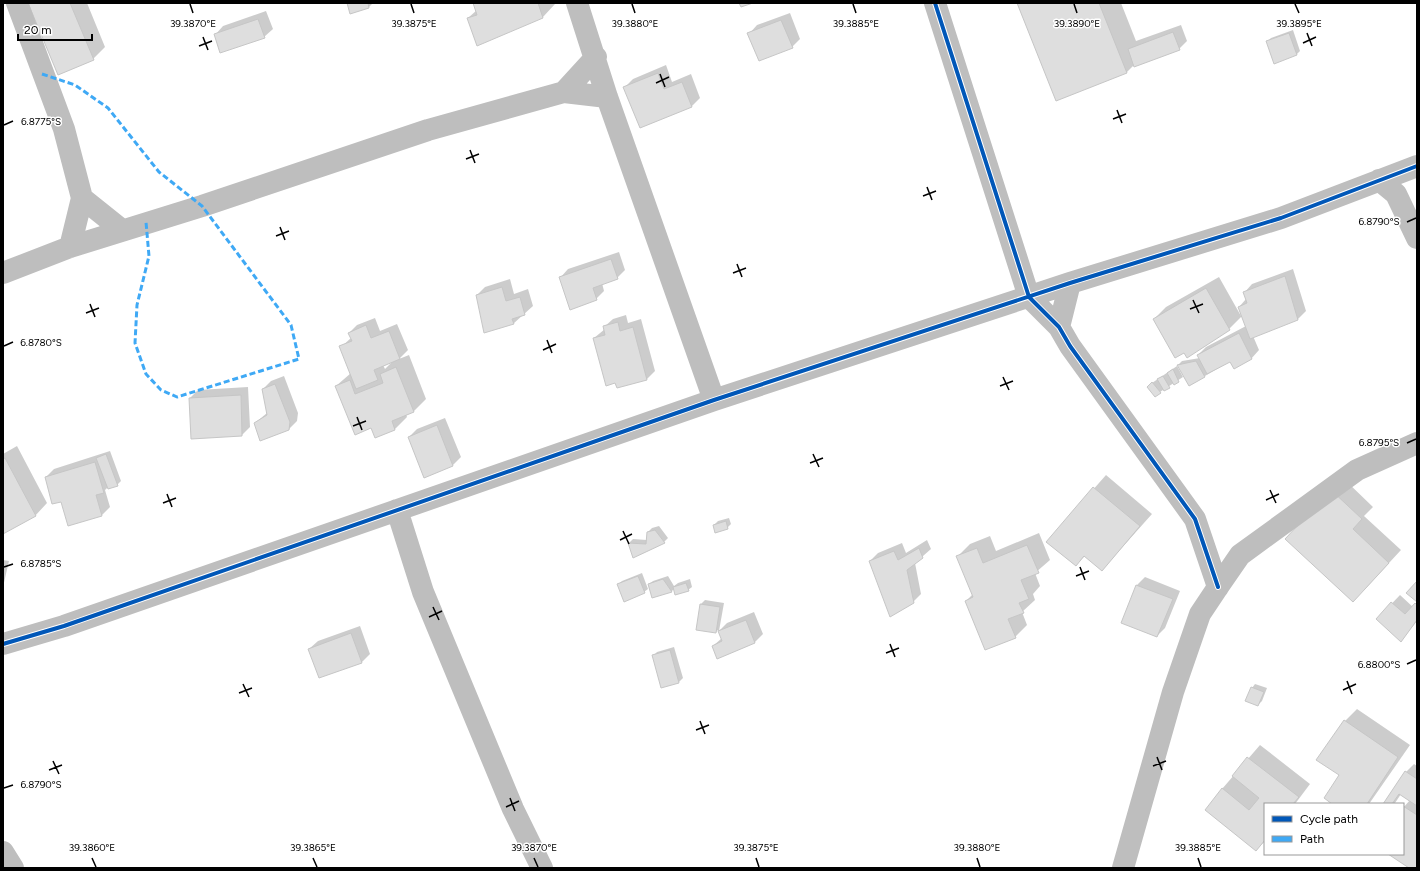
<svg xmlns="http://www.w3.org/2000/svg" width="1420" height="871" viewBox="0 0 1420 871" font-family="Figtree,sans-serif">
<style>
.shadow{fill:#0003;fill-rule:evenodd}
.building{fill:#dedede;stroke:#c6c6c6}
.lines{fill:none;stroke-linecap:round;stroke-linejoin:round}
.minor{stroke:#bebebe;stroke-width:22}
.quiet{stroke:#3fa9f5;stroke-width:3;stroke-dasharray:6 3;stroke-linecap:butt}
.cycleway-casing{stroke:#fff;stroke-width:6}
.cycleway{stroke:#0057b8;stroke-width:4}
.ticks{fill:none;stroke:#000;stroke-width:1.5}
.ticks-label{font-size:10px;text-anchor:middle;fill:#000;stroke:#fff;stroke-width:3;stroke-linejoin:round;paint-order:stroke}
</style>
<rect width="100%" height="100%" fill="#fff"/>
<path class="shadow" d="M29 3H87L105 47 93 59Z
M348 3H373L369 7 351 13Z
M474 3H555V4L543 17 477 45 468 18 477 10Z
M1018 3H1121L1136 41 1181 25 1187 41 1179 49 1135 64 1127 72 1057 100Z
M266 11 273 29 264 37 215 35 223 26Z
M790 13 800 39 792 47 749 34 757 25Z
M1293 30 1300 51 1296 55 1267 42 1271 38Z
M666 65 672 82 691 74 700 98 692 106 640 127 625 87 633 79Z
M619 252 625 270 617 278 602 283 604 291 596 299 560 278 568 269Z
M1293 269 1306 311 1298 319 1253 336 1259 350 1251 359 1230 361 1190 385 1178 365 1182 361 1200 358 1198 355 1206 347 1246 326 1242 316 1229 329 1184 352 1154 319 1166 307 1219 277 1241 316 1239 307 1246 299 1244 293 1252 284Z
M510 279 514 294 528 289 533 306 513 324 477 295 485 287Z
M626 315 628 323 641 319 655 371 647 379 618 387 594 338 605 329 604 327 613 319Z
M375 318 380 331 397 324 408 350 399 359 409 355 426 399 414 411 406 414 407 417 395 429 371 427 336 386 351 373 341 347 351 338 349 333 357 325ZM393 361 385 369 383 365Z
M1177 366 1183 377 1160 392 1152 383Z
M284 376 298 413 297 421 288 430 255 423 267 413 263 389 271 381Z
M248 387 250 427 242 435 190 398 198 390Z
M445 418 461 457 453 465 409 437 417 429Z
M17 446 47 503 35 516 3 532V454Z
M110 451 121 481 117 485 108 487 105 490 110 507 102 515 62 501 46 477 54 469Z
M1106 475 1152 514 1102 570 1085 556 1075 565 1047 542Z
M1344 479 1373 507 1364 516 1401 550 1365 589 1286 539Z
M729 518 731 524 727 528 714 525 718 521Z
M659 526 668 538 664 542 633 556 629 543 633 539 647 540 648 532 652 528Z
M1039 533 1050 560 1035 573 1040 586 1033 594 1035 600 1022 612 1027 625 1015 637 966 601 973 594 958 556 970 544 990 536 996 551Z
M927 540 931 549 915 563 921 594 913 602 870 561 878 553 902 543 906 553Z
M3 560 9 561 3 587Z
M642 573 648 589 644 592 618 585 622 581Z
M668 576 674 586 678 583 690 579 692 587 688 590 674 589 672 591 653 597 649 584 653 581Z
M1145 577 1180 591 1165 628 1157 636 1123 622 1137 585Z
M1400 595 1413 607 1417 603V621L1401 641 1377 619Z
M705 600 724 603 719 631 727 623 754 612 763 634 755 642 718 657 713 646 722 638 718 630 716 632 697 629 701 604Z
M360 626 370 654 362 662 309 649 318 641Z
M674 647 683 678 679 682 653 656 657 652Z
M1255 684 1267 688 1262 701 1258 705 1252 688Z
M1357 709 1410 745 1369 804H1334L1340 775 1345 721Z
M1260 745 1310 784 1295 804H1265V841L1256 850 1222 789Z
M1414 764 1417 766V868H1410L1390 854H1403V808L1410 800 1401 794 1395 803 1397 804H1384L1406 772Z"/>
<path class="building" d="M28 3H70L94 60 58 75Z
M347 3H368L369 8 350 14Z
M473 3H538L543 18 477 46 467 18 477 15Z
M739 3H753L741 7Z
M1017 3H1099L1127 73 1056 101Z
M258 19 265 38 220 53 214 34Z
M781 20 793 48 759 61 747 33Z
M1173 32 1180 50 1134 67 1128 49Z
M1289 33 1297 55 1274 64 1266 41Z
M658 73 664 89 682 82 692 107 640 128 623 87Z
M611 259 618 279 593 288 597 300 570 310 559 277Z
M1285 276 1298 320 1250 339 1238 307 1247 303 1243 292Z
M502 287 506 301 520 297 525 315 512 319 514 324 484 333 476 295Z
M1206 288 1230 330 1187 358 1184 353 1175 358 1153 319Z
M618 322 620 331 633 327 647 380 617 388 615 383 606 386 593 338 605 335 603 326Z
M366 325 371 338 389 331 400 359 374 370 378 380 356 389 339 346 352 341 348 333Z
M1239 333 1252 359 1234 369 1230 362 1207 374 1197 355Z
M1196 361 1205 377 1189 386 1177 365Z
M396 367 414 412 392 421 395 430 375 438 371 428 355 435 335 386 350 380 355 394 383 383 380 374Z
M1173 369 1179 382 1174 385 1167 373Z
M1163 376 1170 388 1164 391 1157 379Z
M1152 382 1161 393 1155 397 1147 387Z
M275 384 290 422 289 430 260 441 254 423 267 415 262 389Z
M241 395 242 436 191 439 189 398Z
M437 425 453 466 424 478 408 437Z
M106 454 118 486 108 489 96 458Z
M5 458 36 516 3 534V459Z
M95 462 104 493 96 495 102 516 68 526 61 502 52 504 45 477Z
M1093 487 1140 526 1102 571 1084 556 1076 566 1046 542Z
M1331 490 1362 519 1353 529 1389 563 1353 602 1285 539Z
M726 521 728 529 715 533 713 525Z
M655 530 665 543 633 558 628 543 646 544 647 532Z
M1027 545 1039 573 1021 580 1029 599 1019 603 1024 613 1008 619 1016 638 985 650 965 601 973 597 956 556 977 548 983 563Z
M919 548 923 558 907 570 914 603 890 617 869 561 894 551 898 560Z
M638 576 645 593 624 602 617 584Z
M663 579 672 592 652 598 648 584Z
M1417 581V602L1406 593Z
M686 583 689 591 675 595 673 587Z
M1136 585 1173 599 1157 637 1121 623Z
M1391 602 1405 614 1415 603 1417 605V620L1401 642 1376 619Z
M700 604 720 607 716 633 696 630Z
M746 620 755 643 717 659 712 646 722 641 718 631Z
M351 633 362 663 319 678 308 649Z
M670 650 679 683 661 688 652 655Z
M1251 687 1264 692 1258 706 1245 701Z
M1344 720 1398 757 1367 804H1332L1324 798 1339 775 1316 760Z
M1247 757 1299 797 1293 804H1265V840L1256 851 1205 810 1222 788 1249 810 1259 798 1232 776Z
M1405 771 1417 779V806L1399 794 1392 804H1383Z
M1403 806 1417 815V868H1409L1388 854H1403Z"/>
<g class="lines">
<path class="minor" d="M17 3 64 129 82 198 70 247
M577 3 607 97 714 400
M935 3 1029 297 1059 327 1070 346 1195 519 1218 587
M564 92 596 57
M1379 180 1396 194 1417 238
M82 198 122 230
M3 273 70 247 202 206 428 130 564 92 607 97
M1059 327 1070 283
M397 510 423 592 513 809 542 868
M3 644 64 626 714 400 1070 283 1281 218 1417 166
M3 852 13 868
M1123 868 1173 692 1200 614 1218 587 1240 555 1357 470 1417 443"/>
<path class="quiet" d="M42 74 75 85 108 108 159 172 202 206 291 325 299 359 177 397 161 390 146 374 135 343 137 305 149 256 146 222"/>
<defs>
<path id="cycleway" d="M935 3 1029 297 1059 327 1070 346 1195 519 1218 587
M3 644 64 626 714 400 1070 283 1281 218 1417 166"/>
</defs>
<use href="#cycleway" class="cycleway-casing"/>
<use href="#cycleway" class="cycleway"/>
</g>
<path class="ticks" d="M190 4 193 13M411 4 414 13M632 4 635 13M853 4 856 13M1074 4 1077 13M1295 4 1299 13M1307 33 1312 46M203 37 208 50M1303 43 1316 37M199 46 212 41M660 74 665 87M656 83 669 77M1117 110 1122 123M1113 119 1126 114M4 125 13 121M470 150 475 163M466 159 479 154M927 187 932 200M923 196 936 191M1407 222 1416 218M280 227 285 240M276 236 289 231M737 264 742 277M733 273 746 268M1193 300 1199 313M90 304 95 317M1190 309 1203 304M86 313 99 308M547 340 552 353M4 346 13 342M543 350 556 344M1003 377 1009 390M1000 386 1013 381M357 417 362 430M353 426 366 421M1407 443 1416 439M813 454 819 467M810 463 823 458M1270 490 1276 503M167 494 172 507M1266 500 1279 494M163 503 176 498M623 531 629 544M620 540 632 534M4 567 13 564M1080 567 1085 580M1076 576 1089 571M433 607 439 620M429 617 442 611M890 644 895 657M886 653 899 648M1407 664 1416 660M1347 681 1352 694M243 684 249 697M1343 690 1356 684M239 693 252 688M700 721 705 734M696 730 709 725M1157 757 1162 770M53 761 59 774M1153 766 1166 761M49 770 62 765M4 788 13 785M510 798 515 811M506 807 519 801M92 858 96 867M313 858 317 867M534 858 538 867M756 858 759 867M977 858 980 867M1198 858 1201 867"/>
<g class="ticks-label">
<text x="193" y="27">39.3870°E</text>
<text x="414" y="27">39.3875°E</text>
<text x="635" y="27">39.3880°E</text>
<text x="856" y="27">39.3885°E</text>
<text x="1077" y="27">39.3890°E</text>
<text x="1299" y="27">39.3895°E</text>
<text x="41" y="125">6.8775°S</text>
<text x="1379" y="225">6.8790°S</text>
<text x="41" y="346">6.8780°S</text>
<text x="1379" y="446">6.8795°S</text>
<text x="41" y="567">6.8785°S</text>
<text x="1379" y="668">6.8800°S</text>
<text x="41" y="788">6.8790°S</text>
<text x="92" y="851">39.3860°E</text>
<text x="313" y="851">39.3865°E</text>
<text x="534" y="851">39.3870°E</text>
<text x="756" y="851">39.3875°E</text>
<text x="977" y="851">39.3880°E</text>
<text x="1198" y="851">39.3885°E</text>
</g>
<rect width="1420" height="871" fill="none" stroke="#000000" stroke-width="8"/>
<rect x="1264" y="803" width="140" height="52" fill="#ffffff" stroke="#999999"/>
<rect x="1272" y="816" width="20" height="6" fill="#0057b8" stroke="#999999"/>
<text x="1300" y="823" font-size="12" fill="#000000">Cycle path</text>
<rect x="1272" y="836" width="20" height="6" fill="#3fa9f5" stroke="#999999"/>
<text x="1300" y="843" font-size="12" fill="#000000">Path</text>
<path d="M18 34v6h74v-6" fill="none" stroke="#000000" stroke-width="2"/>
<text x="24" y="34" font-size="12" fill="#000000" stroke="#ffffff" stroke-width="3" paint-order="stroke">20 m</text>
</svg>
